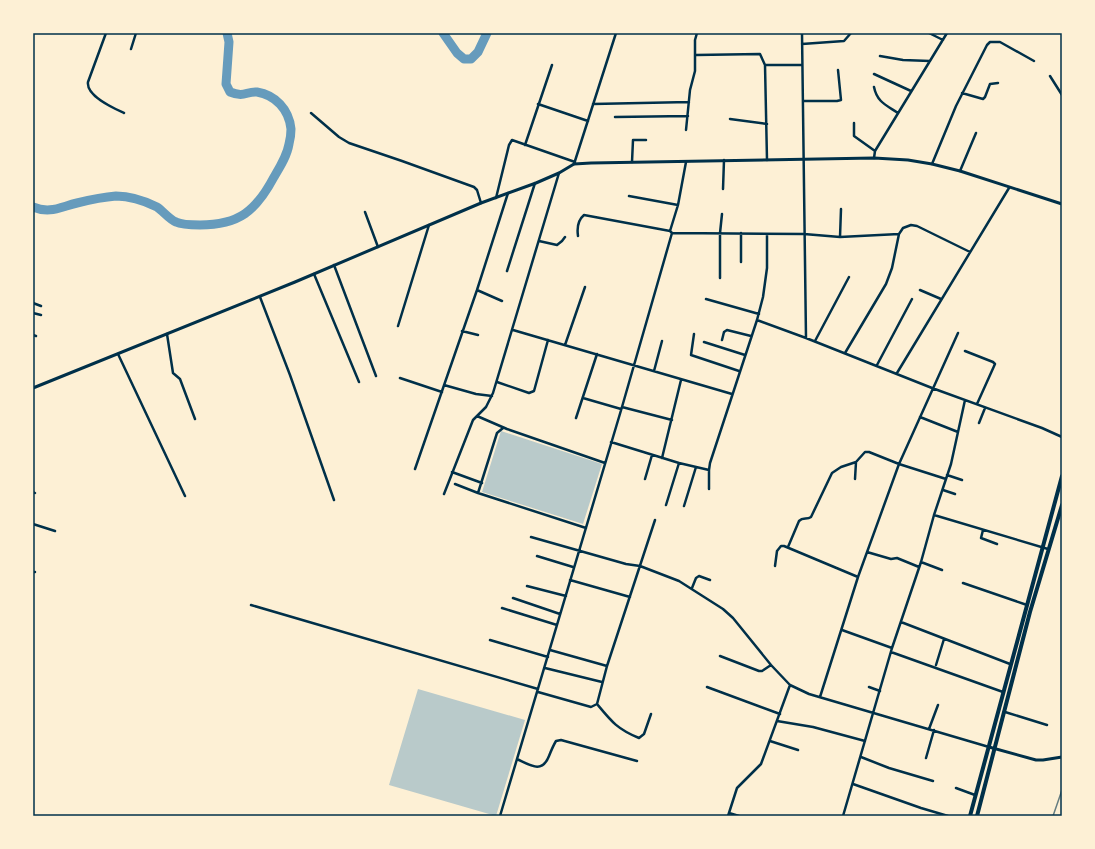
<svg xmlns="http://www.w3.org/2000/svg" width="1095" height="849" viewBox="0 0 1095 849" font-family="Cabin,sans-serif">
<style>
.green{fill:#b9caca}
.lines{fill:none;stroke-linecap:round;stroke-linejoin:round}
.river{stroke:#669bbc;stroke-width:9}
.minor{stroke:#003049;stroke-width:2.5}
.tertiary{stroke:#003049;stroke-width:3}
.primary{stroke:#003049;stroke-width:4}
.rail{stroke:#657d81;stroke-width:1.5}
.neatline{fill:none;stroke:#003049;stroke-width:1.5}
</style>
<rect width="100%" height="100%" fill="#fdf0d5"/>
<path class="green" d="M501 431 602 464 583 524 482 492Z
M418 689 525 720 496 816 389 785Z"/>
<g class="lines">
<path class="river" d="M443 33 457 53 464 59H471L478 52 487 33
M33 207C50 214 60 207 77 203 89 200 103 197 116 196 129 196 145 201 157 207 163 211 169 219 176 222 182 225 193 225 200 225 239 225 256 211 274 177 280 167 287 156 289 144 290 140 291 134 291 129 289 109 275 95 257 92 246 91 245 98 230 92L226 84 229 42 227 33"/>
<path class="minor" d="M106 33 88 82C86 96 113 108 124 113
M802 33 806 338
M929 33 943 40
M802 44 844 41 851 33
M131 49 136 33
M696 55 760 54 765 65 767 160
M880 56 903 60 930 61
M765 65H802
M874 74 911 91
M1050 76 1062 95
M874 87C877 102 886 105 898 113
M962 93 983 99 985 97 990 84 998 83
M803 101H837L841 100 838 70
M538 104 588 121
M593 104 689 102
M311 113 339 137 349 143 402 161 474 187 477 190 481 203
M615 117 688 116
M730 119 767 124
M854 123V136L875 151
M686 130 690 90 695 71V40L697 33
M525 145 552 65
M874 158 875 151 947 33
M632 162 633 140H646
M574 164 616 33
M932 164 956 106 987 45 990 42H1000L1034 61
M960 171 976 133
M723 189 724 160
M629 196 678 205
M496 198 509 145 512 140 575 162
M365 212 378 247
M672 233 804 234 840 237 899 234
M741 233V262
M578 236C577 229 578 220 584 215L670 231
M840 237 841 209
M539 241 557 245 562 241 565 237
M334 265 376 376
M507 271 535 183
M314 274 359 382
M720 278V233L722 214
M477 290 502 301
M920 290 941 299
M260 297 290 375 334 500
M706 299 759 314
M33 303 41 306
M33 313 41 315
M757 320 806 338 932 388 1042 428 1062 437
M398 326 429 225
M513 330 732 394
M462 331 478 335
M167 334 173 373 180 379 195 419
M694 334 691 355 739 371
M33 335 36 336
M722 340 724 332 727 330 751 336
M815 341 849 277
M704 342 745 355
M565 345 585 287
M965 351 993 362 995 364 977 404
M845 353 886 284 892 268 899 234 903 228 911 225 917 226 970 252
M118 354 185 496
M877 365 912 299
M654 371 662 341
M897 373 1009 188
M400 378 442 392
M497 382 529 393 534 391 548 340
M444 385 476 394 492 396
M583 398 621 409
M622 407 672 420
M477 416 507 429 605 463
M920 417 958 432
M576 418 597 354
M979 423 985 408
M611 442 679 463 709 470
M662 458 681 380
M415 469 477 290 508 193
M452 472 482 483
M947 475 962 480
M645 479 652 455
M855 479 856 462
M455 484 478 493 586 528
M709 489V470L710 463 757 320 763 297 767 268V234
M943 490 955 494
M33 492 35 493
M478 493 497 433 503 428
M444 494 473 420 486 407 493 393 559 173
M666 505 679 463
M684 506 696 467
M934 515 1048 549
M33 524 55 531
M983 530 981 538 997 544
M531 537 626 564 640 566 679 581 723 609 733 618 771 665 790 685 809 694 989 747
M788 547 799 521C803 517 807 520 811 517L832 473 841 467 856 462 865 452H869L899 464 946 479
M867 552 891 559 897 558 919 567
M537 556 573 567
M921 562 942 570
M775 566 777 551 781 546H784L858 577
M33 572H35
M570 580 630 597
M963 583 1027 605
M527 586 566 596
M692 588 696 578 699 576 710 580
M513 598 560 614
M251 605 538 689
M502 608 557 625
M901 622 1010 664
M842 630 892 648
M490 640 548 657
M550 650 607 666
M891 652 1003 692
M720 656 759 671H762L771 665
M936 665 944 639
M545 668 602 682
M707 687 780 714
M869 687 880 691
M538 692 591 707 597 704 607 666 655 520
M820 697 858 577 899 464 958 333
M597 704C611 721 617 729 639 738L644 734 651 714
M1005 712 1047 725
M777 721 813 727 865 741
M929 729 938 705
M770 741 798 750
M861 757 889 768 933 781
M926 758 934 730
M517 759C530 765 542 774 549 756 551 751 553 746 556 741L561 740 637 761
M853 784 921 808 948 816
M956 788 975 795
M729 813 739 816
M500 816 622 407 672 233 670 231 678 205 686 162
M728 816 737 788 761 764 790 685
M843 816 892 648 921 562 934 515 951 464 965 400"/>
<path class="tertiary" d="M33 388 295 282 481 203 536 183 559 173 574 164 591 163 874 158 908 160 932 164 960 171 1062 204
M989 747 1036 760H1043L1062 757"/>
<path class="primary" d="M970 816 1062 476
M977 816 1030 612 1062 505"/>
<path class="rail" d="M1053 816 1062 790"/>
</g>
<rect width="1095" height="849" fill="none" stroke="#fdf0d5" stroke-width="68"/>
<rect x="34" y="34" width="1027" height="781" class="neatline"/>
</svg>
